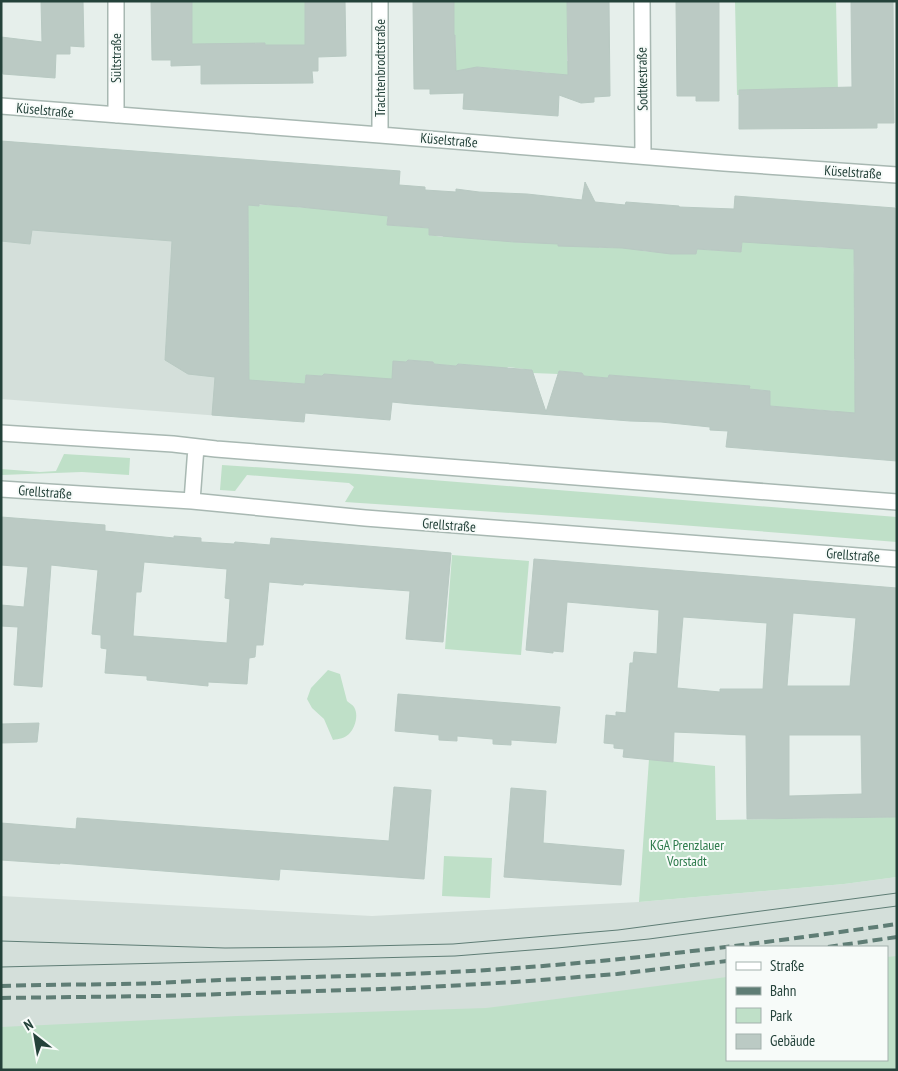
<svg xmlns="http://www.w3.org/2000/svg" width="898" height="1071" viewBox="0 0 898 1071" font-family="'PT Sans Narrow',sans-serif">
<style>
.built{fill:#d4dfda}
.green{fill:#bfe0c8}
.building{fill:#bbcac4;stroke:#b8c9c2;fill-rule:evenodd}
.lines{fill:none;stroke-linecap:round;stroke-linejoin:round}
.minor-casing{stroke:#a8b8b2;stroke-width:18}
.minor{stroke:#fff;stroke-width:15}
.tram{stroke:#5f7d75;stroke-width:1}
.rail{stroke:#5f7d75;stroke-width:4;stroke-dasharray:10 5;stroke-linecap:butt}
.labels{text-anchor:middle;stroke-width:4;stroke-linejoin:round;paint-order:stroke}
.street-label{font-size:14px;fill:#24423a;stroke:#f7fbf9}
.park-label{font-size:14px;fill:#2d7a4b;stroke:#f7fbf9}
</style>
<rect width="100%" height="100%" fill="#e6efeb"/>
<path class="built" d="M1 141 259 160 260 419 1 399Z
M897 877V1018L887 1019V947H727V1025L1 1053V896L372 916 639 902 844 884Z"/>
<path class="green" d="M192 1H305V47H265L264 43 208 44 188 50 192 37Z
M454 1H567V61H574L575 80 549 73 477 67 469 71H448L456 49 455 35 448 34V5H454Z
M735 1H836L838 93 737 95Z
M270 199 298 202 297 207 309 208 310 202 388 209 387 225 429 228V235L443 237 444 229 471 238 485 240V233L514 242 527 243 528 236 600 241 599 248H613L614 242 642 244V251L696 254 697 249 741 252 743 235 817 241V247L831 248 857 245C851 266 855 286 857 307L854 308V335L857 359H854L855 384 858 386V411L854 416 835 411 770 406V391L749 389V386L661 379 635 380 634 377 609 375 608 378 584 376 582 373 559 371 558 374 533 373 532 370 508 367 506 370 483 368 482 366 458 364 456 366 434 364 433 362 408 360 392 382 324 374 322 376 306 375 305 384 249 380 248 205H269Z
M64 454 130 458 129 475 82 472 1 475V469L40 472 56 471Z
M222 465 358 474 897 517V542L616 520 345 502 354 487 349 483 247 475 235 491 220 490Z
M452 555 529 561 521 655 445 649Z
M328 670 340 674 347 701C349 703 353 705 354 707 359 715 355 728 349 734 345 738 339 739 333 740L324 719 312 708 307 699 311 688Z
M649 759 715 766 716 820 897 817V877L844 884 639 902Z
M444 856 492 858 490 898 442 896Z
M897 956V1070H1V1027L237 1016 486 1008 727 977V1060H887V957Z"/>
<path class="building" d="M41 1H83L84 47 70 46V54H56L55 78 3 74 1 61V37L42 42Z
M151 1H192V44L265 43V45H305V1H345L346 56 318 57V71H312L313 83 201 84V65L171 66V60H152Z
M413 1H454V35H455L456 71 477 67 568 75 567 1H609L610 96 594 97V102L581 103 559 95 558 116 463 109 464 93 430 94V89H414Z
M676 1H719V101H696V96H677Z
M851 1H893L894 123H877V128L739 129V90L852 87Z
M1 141 400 171 399 185 425 187V190L456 192V189L479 192 527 194 582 200 585 182 595 202 625 205 626 202 679 206V207L734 209 735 196 895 208 897 461 726 447 728 431 710 430V427L661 422 630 421 412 404 392 402 390 420 305 413 304 422 212 415 215 377 188 374 165 360 172 241 32 230 30 244 1 241ZM259 204 300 207 388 216 387 225 429 228V235L514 242 558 244V246L622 248 671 254H696L697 249 741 252 742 242 854 249 855 413 770 406V391L749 389 750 386 609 375 608 378 584 376 582 373 559 371 546 412 532 370 458 364 456 366 434 364 433 362 408 360 406 362 393 361 392 379 324 374 322 376 306 375 305 384 249 380 248 205 259 206Z
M1 517 105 525V531L174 538V536L201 538V542L234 544 235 542 270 545 271 538 451 553 443 642 406 639 410 591 304 583 303 585 269 582 263 645H256L255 657 249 658 247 684 208 682V686L147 680V676L105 673 107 649 101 648V635L92 634 98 570 51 565 42 687 14 685 18 627 1 626V605L24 607 28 567 1 565ZM144 562 227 569 225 598 230 599 227 643 133 636 136 592H141Z
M534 559 897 588V817L747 819 746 735 674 732 673 762 623 757 624 749 614 748V744L604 743 606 715 616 716V712L626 713 630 663H633L634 652 657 654 659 610 567 602 563 652 553 651V653L526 650ZM793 613 856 618 850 686H787ZM683 617 767 623 763 689H720V692L677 688ZM789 735H861L862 794 789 796Z
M398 694 560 707 556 743 511 740V745L493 744V739L457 736V741L439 740V735L395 731Z
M39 723 37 742 1 743V724Z
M394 787 431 790 424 879 280 869 279 880 60 863V864L1 860V823L76 829 77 818 389 841Z
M511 788 546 791 543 843 624 850 621 885 504 877Z"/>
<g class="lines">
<defs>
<path id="minor" d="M116 1V115
M380 1V135
M642 1 643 156
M1 106 380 135 724 163 897 175
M1 433 173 444 216 449 897 502
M1 489 192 501 365 518 897 559
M192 501 196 447"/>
</defs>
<use href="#minor" class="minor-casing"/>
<use href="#minor" class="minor"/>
<path class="tram" d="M1 941 225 948 326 947 453 944 618 930 897 893
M1 967 455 956 557 948 649 939 897 906"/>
<path class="rail" d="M828 947 897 937
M1 986C54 984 107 985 159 983 278 976 397 977 516 968 643 959 770 942 897 924
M1 998 160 996 412 988 515 982 617 974 727 961"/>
</g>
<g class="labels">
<g class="street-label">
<text transform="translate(116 58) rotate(-90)" y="5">Sültstraße</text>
<text transform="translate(380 68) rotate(-90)" y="5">Trachtenbrodtstraße</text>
<text transform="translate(642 79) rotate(-91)" y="5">Sodtkestraße</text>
<text transform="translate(45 110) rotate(5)" y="5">Küselstraße</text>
<text transform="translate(449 140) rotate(5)" y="5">Küselstraße</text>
<text transform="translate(853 172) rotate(4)" y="5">Küselstraße</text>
<text transform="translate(45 492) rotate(4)" y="5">Grellstraße</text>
<text transform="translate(449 525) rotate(4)" y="5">Grellstraße</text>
<text transform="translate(853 555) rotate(4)" y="5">Grellstraße</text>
</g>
<g class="park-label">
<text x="687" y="850">KGA Prenzlauer<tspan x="687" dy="16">Vorstadt</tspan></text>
</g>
</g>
<rect width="898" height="1071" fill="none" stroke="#24423a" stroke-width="5"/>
<rect x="726" y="946" width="162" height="115" fill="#f7fbf9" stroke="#a3b1ad"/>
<rect x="736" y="962" width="25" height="8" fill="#ffffff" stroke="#a3b1ad"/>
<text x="770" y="971" font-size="15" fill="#24423a">Straße</text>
<rect x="736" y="987" width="25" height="8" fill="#5f7d75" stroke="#a3b1ad"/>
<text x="770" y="996" font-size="15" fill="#24423a">Bahn</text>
<rect x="736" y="1008" width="25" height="15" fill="#bfe0c8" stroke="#a3b1ad"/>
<text x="770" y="1021" font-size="15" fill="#24423a">Park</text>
<rect x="736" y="1034" width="25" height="15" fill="#bbcac4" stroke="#a3b1ad"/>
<text x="770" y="1046" font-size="15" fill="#24423a">Gebäude</text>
<g transform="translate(35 1036) rotate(329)" stroke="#f7fbf9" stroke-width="4" paint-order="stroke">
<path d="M0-4L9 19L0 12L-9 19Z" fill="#24423a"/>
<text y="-8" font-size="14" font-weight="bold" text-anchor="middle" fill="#24423a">N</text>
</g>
</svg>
